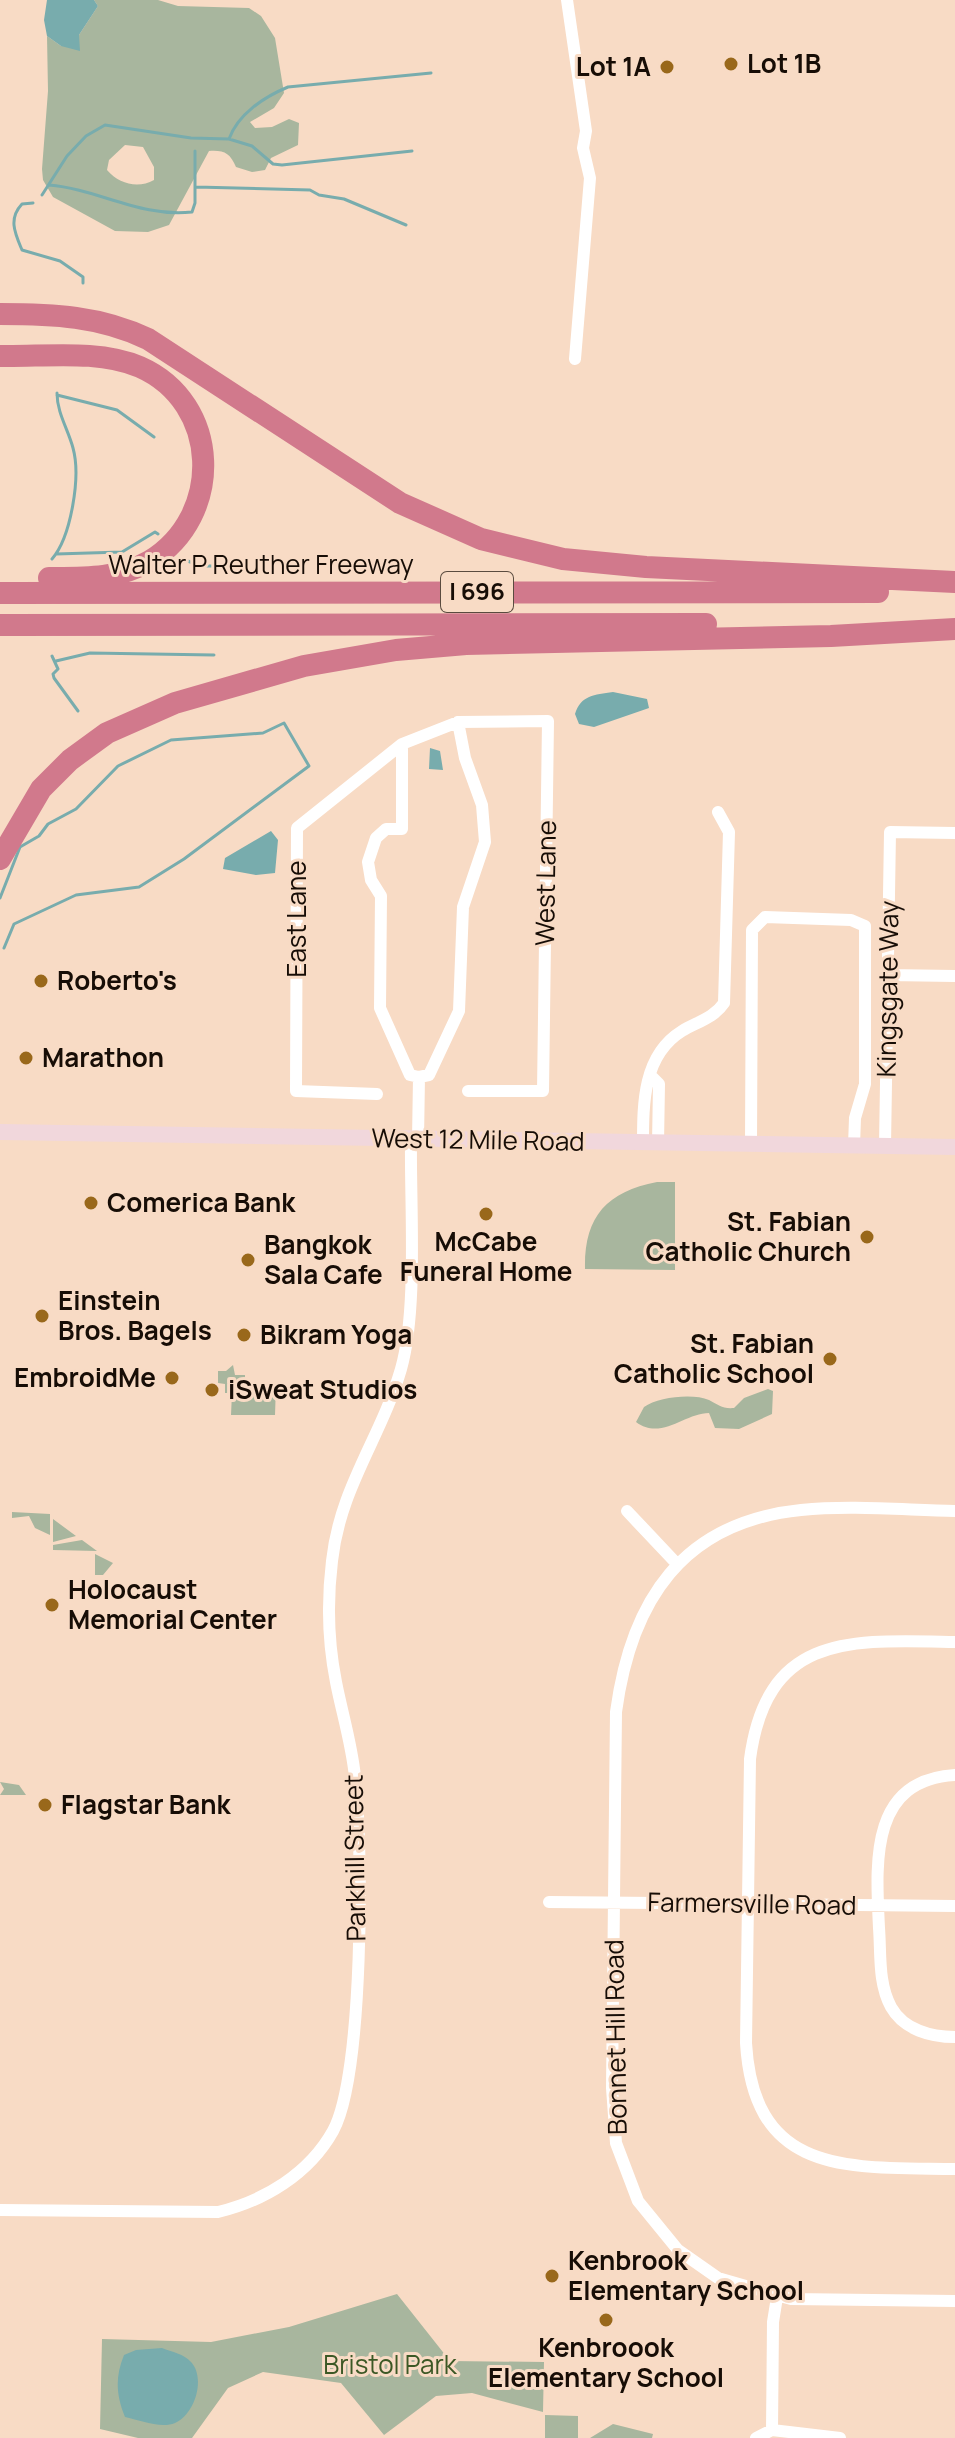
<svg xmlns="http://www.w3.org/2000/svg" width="955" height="2438" viewBox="0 0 955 2438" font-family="Manrope,sans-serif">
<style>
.green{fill:#a8b69e;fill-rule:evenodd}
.water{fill:#78acad}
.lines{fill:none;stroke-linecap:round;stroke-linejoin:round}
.stream{stroke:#78acad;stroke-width:3}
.minor{stroke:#fff;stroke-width:12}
.secondary{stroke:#f1d7dc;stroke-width:16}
.motorway{stroke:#d1798c;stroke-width:22}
.poi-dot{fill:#99681b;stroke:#f8dbc5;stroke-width:3}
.labels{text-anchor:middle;stroke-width:6;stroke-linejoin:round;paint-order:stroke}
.shield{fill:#f8dbc5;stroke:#5a4b3f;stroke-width:2}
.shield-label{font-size:24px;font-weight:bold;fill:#170d06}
.poi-label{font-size:26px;font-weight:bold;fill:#170d06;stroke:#f8dbc5;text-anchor:start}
.street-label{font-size:26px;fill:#170d06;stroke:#f8dbc5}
.park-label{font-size:26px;fill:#3c5825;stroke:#f8dbc5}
</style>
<rect width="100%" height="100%" fill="#f8dbc5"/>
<path class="green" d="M94 0H158L178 6 249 8 261 16 275 38 284 93 274 108 250 122 255 128 272 127 289 119 299 123 298 145 271 158 265 170 252 172 236 167C230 153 224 150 209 151L169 225 148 232 115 231 53 197 43 180 42 169 48 91 47 36 61 46 79 35 98 6ZM125 145 143 147 154 167V180C138 189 119 184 107 170L109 160Z
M657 1182H675V1270L585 1269C584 1217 606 1192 657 1182Z
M233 1365 235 1375H245V1385H276L275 1415H231L232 1393H225V1384L218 1383V1371H226Z
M768 1389 773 1391 772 1414 739 1429 715 1428 709 1413C685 1413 661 1441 636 1422L644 1407C658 1397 693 1393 709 1400 719 1405 722 1409 734 1408L744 1398Z
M12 1512 50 1514V1535L35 1528 29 1516 12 1518Z
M53 1519 76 1536 53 1542Z
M82 1540 97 1551 53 1550V1545Z
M95 1554 113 1563 103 1575H95Z
M0 1782 19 1785 26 1795H0L4 1789Z
M397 2294 450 2361 544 2362 543 2412 472 2393 436 2396 384 2435 341 2383 263 2372 228 2388 192 2438H138L100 2429 102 2339 211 2342 289 2327Z
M545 2415 578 2416V2438H545Z
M613 2424 653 2434 652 2438H590Z"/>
<path class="water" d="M47 0H94L98 6 79 35 80 51 61 46 47 36 44 20Z
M613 692 647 699 649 708 594 727 579 724 575 714C581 695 594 695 613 692Z
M430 748 440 751 443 770 429 769Z
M271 831 278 840 275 873 256 875 223 869 225 858Z
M162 2348C172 2352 184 2354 191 2362 206 2378 195 2414 175 2423 161 2429 139 2420 125 2417 116 2395 115 2377 124 2355L136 2350Z"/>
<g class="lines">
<path class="stream" d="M229 139C238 114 264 97 288 87L431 73
M49 185C98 189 141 218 192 212L195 203V151
M196 187 310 190 319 195 344 199 406 225
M42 195 67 156 86 136 105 125 191 138 229 139 252 146 273 164 282 165 412 151
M33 203 22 204C8 219 15 233 22 250L60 261 83 277V283
M57 395 117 410 154 437
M56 554 122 552 155 532 158 534
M52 559C71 537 81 477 73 448 68 429 57 413 57 393
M183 559 200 566H219
M52 656 58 669 53 674 54 678 78 711
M56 661 90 653 214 655
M0 898 20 847 39 836 48 824 76 809 118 766 171 740 263 733 284 723 309 766 184 859 139 887 76 895 14 924 4 948"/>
<path class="minor" d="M567 0 586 131 583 148 590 178 575 359
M402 744V829H386L376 838 368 862 371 880 381 896 380 1008 410 1075 419 1077
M888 975 955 976
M651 1076 659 1084 658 1144
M419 1077 429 1075 459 1011 463 907 485 842 482 805 465 758 458 722
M377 1094 296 1091 297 828 402 744 458 722 548 721 543 1091H468
M418 1140 419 1077
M643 1144C643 1103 643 1055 682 1031 697 1022 714 1018 724 1003L729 832 718 812
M751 1145 752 930 765 917 851 920 865 926V1084L855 1118 854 1146
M885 1146 890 832 955 833
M627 1511 677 1564
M955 1511C904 1510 851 1505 801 1510 682 1522 631 1601 616 1712L612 2088 616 2143 638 2201 678 2250 718 2278 791 2299 955 2301
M955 1642C852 1640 767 1632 750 1759L746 2043C754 2178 851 2167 955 2169
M955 1775C869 1780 876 1863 879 1928 881 1954 878 1983 891 2007 904 2030 931 2037 955 2037
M549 1902 955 1906
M0 2210 218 2212C264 2201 309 2174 333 2131 364 2075 363 1845 355 1777 352 1745 342 1713 336 1682 328 1642 327 1602 332 1561 340 1487 381 1438 401 1369 418 1309 410 1205 411 1140
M772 2430 773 2322 777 2297
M756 2438 772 2430 840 2438"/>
<path class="secondary" d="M0 1132 955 1147"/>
<path class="motorway" d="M0 314C53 314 100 316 148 339L400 503 481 539 563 559 646 567 955 582
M0 356C44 357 98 349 140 367 221 403 224 516 150 561 119 579 84 578 49 578
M0 593 878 592
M0 625 706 624
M0 859 41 789 70 760 107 733 175 703 304 666 396 650 466 644 831 636 955 629"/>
</g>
<g class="poi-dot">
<circle cx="731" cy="64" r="8"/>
<circle cx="667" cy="67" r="8"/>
<circle cx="41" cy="981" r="8"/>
<circle cx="26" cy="1058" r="8"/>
<circle cx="91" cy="1203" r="8"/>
<circle cx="486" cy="1214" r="8"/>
<circle cx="867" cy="1237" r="8"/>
<circle cx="248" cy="1260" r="8"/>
<circle cx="42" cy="1316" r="8"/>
<circle cx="244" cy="1335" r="8"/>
<circle cx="830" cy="1359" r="8"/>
<circle cx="172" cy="1378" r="8"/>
<circle cx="212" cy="1390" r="8"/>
<circle cx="52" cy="1605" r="8"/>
<circle cx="45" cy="1805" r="8"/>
<circle cx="552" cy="2276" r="8"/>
<circle cx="606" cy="2320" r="8"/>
</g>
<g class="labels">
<rect class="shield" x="441" y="572" width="72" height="40" rx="6"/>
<g class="shield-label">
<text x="477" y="600">I 696</text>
</g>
<g class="poi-label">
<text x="747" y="73">Lot 1B</text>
<text x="651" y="76" text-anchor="end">Lot 1A</text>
<text x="57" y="990">Roberto's</text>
<text x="42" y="1067">Marathon</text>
<text x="107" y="1212">Comerica Bank</text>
<text x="851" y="1231" text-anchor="end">St. Fabian<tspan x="851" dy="30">Catholic Church</tspan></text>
<text x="486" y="1251" text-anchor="middle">McCabe<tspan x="486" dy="30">Funeral Home</tspan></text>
<text x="264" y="1254">Bangkok<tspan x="264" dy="30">Sala Cafe</tspan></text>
<text x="58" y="1310">Einstein<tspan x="58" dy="30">Bros. Bagels</tspan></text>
<text x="260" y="1344">Bikram Yoga</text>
<text x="814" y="1353" text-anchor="end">St. Fabian<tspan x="814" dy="30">Catholic School</tspan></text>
<text x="156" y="1387" text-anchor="end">EmbroidMe</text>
<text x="228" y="1399">iSweat Studios</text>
<text x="68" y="1599">Holocaust<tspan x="68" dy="30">Memorial Center</tspan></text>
<text x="61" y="1814">Flagstar Bank</text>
<text x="568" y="2270">Kenbrook<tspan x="568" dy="30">Elementary School</tspan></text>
<text x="606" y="2357" text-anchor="middle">Kenbroook<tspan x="606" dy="30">Elementary School</tspan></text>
</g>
<g class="street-label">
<text x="261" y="574">Walter P Reuther Freeway</text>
<text transform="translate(546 883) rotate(-89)" y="9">West Lane</text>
<text transform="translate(297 919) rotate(-90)" y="9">East Lane</text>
<text transform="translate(888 989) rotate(-89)" y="9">Kingsgate Way</text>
<text transform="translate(478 1140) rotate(1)" y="9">West 12 Mile Road</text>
<text transform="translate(355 1858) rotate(-91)" y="9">Parkhill Street</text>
<text transform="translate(752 1904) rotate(1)" y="9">Farmersville Road</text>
<text transform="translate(616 2037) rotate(-91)" y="9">Bonnet Hill Road</text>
</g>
<g class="park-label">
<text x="390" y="2374">Bristol Park</text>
</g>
</g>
</svg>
